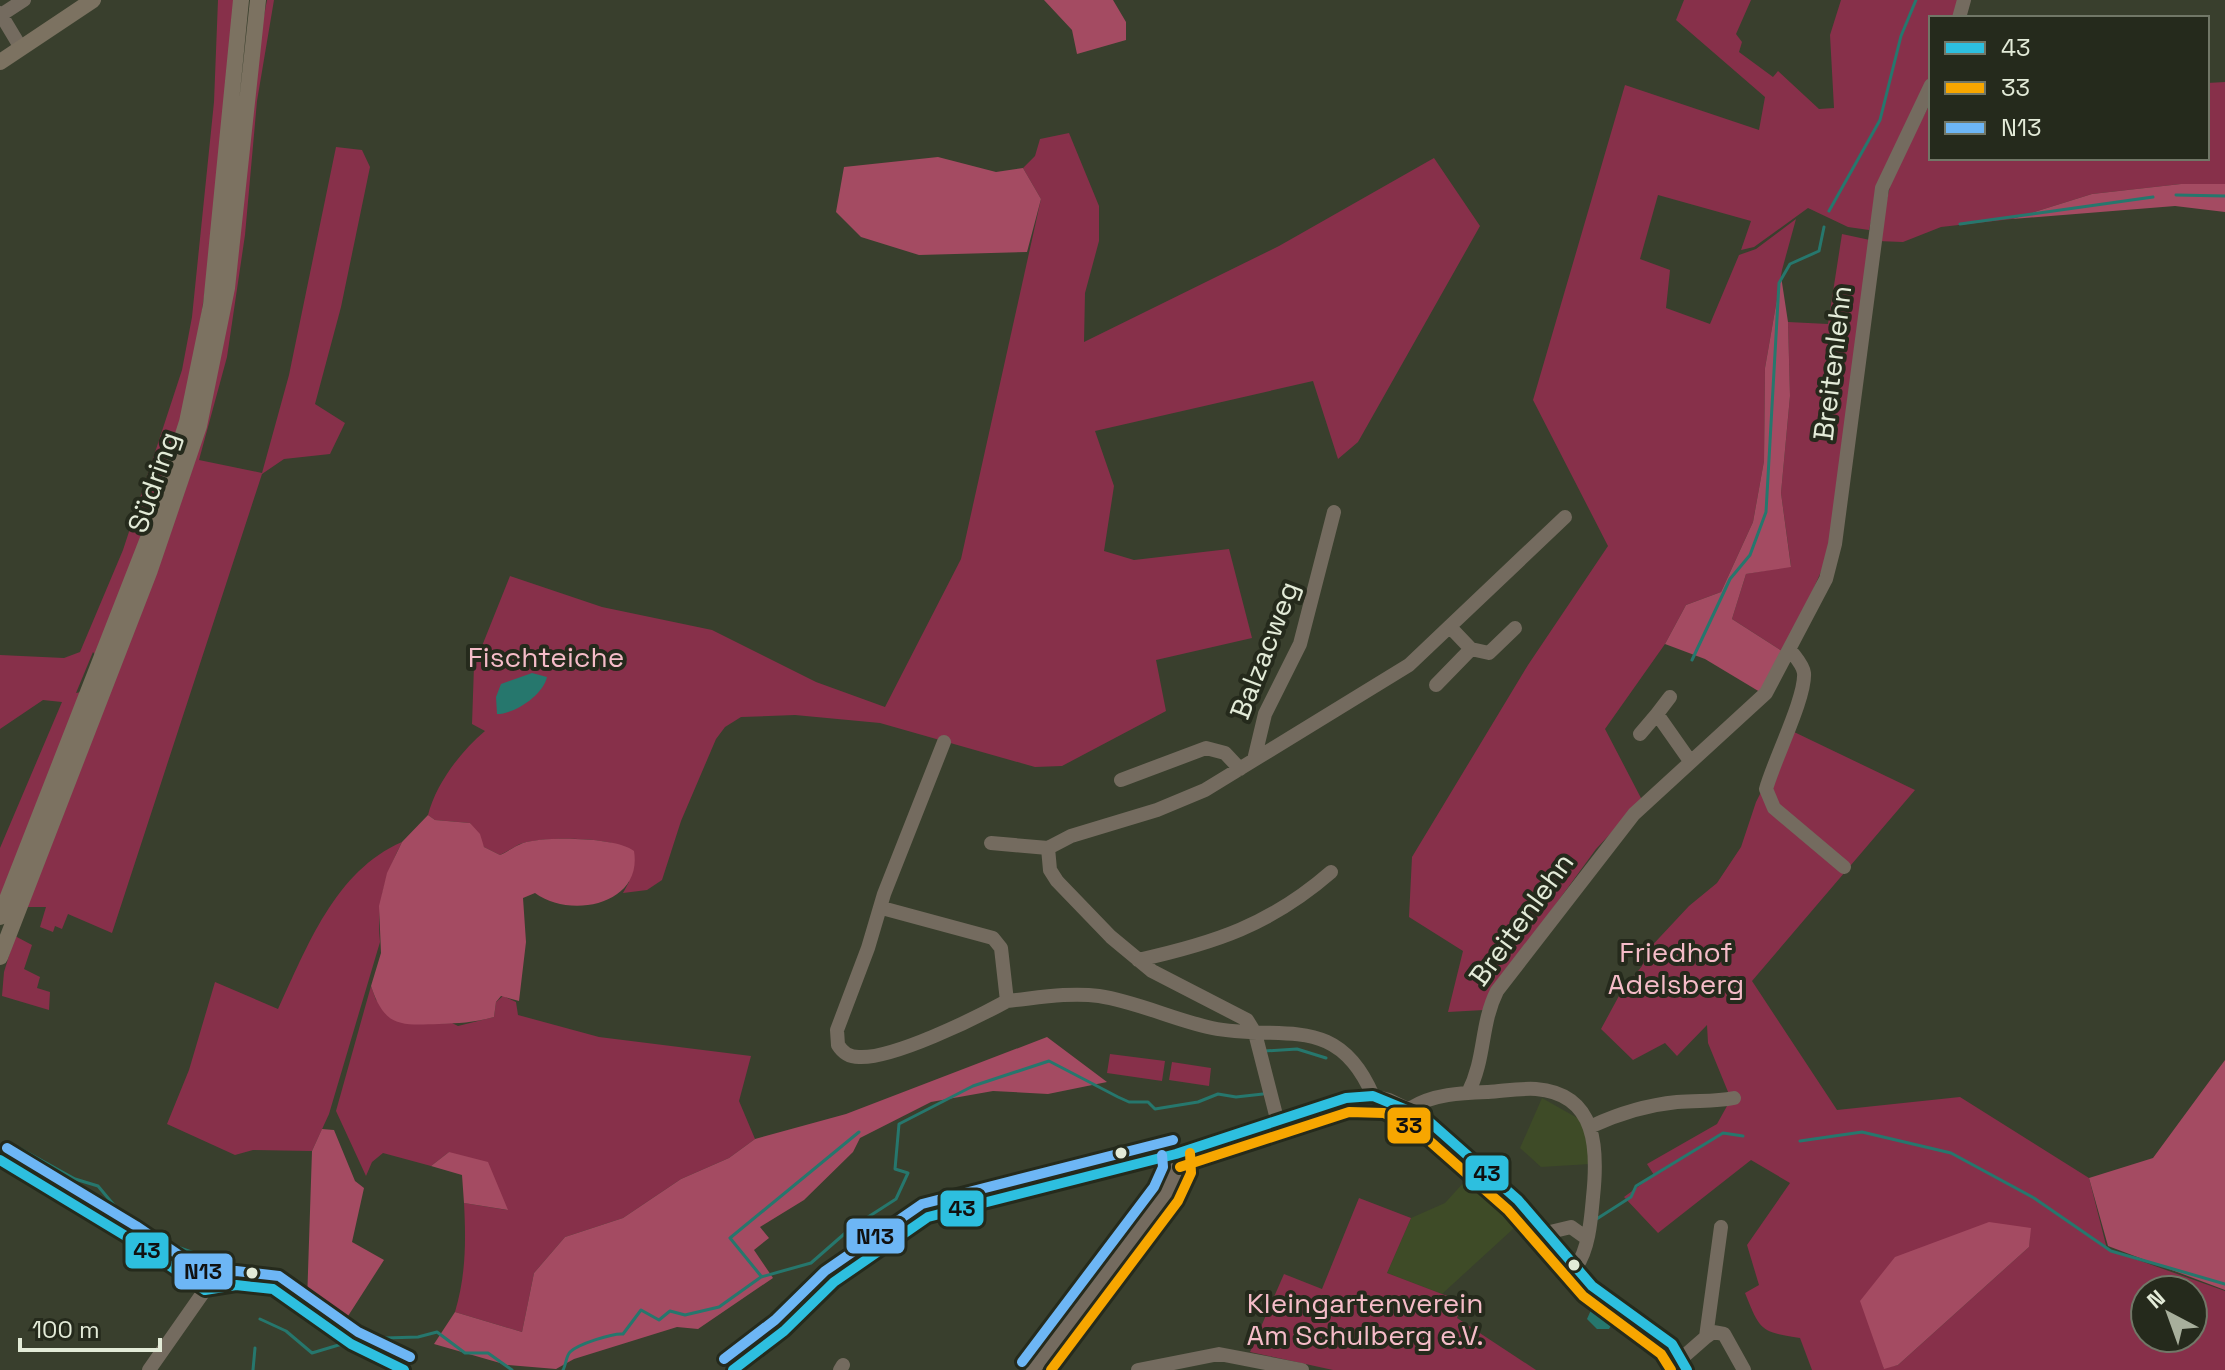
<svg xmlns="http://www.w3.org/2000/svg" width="2225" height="1370" viewBox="0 0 2225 1370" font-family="'Space Grotesk',sans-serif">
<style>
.built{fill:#3e4b27}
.green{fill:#87304a;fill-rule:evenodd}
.forest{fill:#a44b62}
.water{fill:#26776d}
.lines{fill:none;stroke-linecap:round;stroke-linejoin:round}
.stream{stroke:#26776d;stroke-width:3}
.minor{stroke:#746b5f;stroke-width:14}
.major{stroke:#7c7261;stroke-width:16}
.bus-1-casing{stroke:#252a1c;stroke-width:16}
.bus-2-casing{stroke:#252a1c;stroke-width:16}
.bus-3-casing{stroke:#252a1c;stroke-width:16}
.bus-1{stroke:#2dbfdf;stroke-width:10}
.bus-2{stroke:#f7a600;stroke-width:10}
.bus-3{stroke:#6db6f5;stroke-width:10}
.bus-dot{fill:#e3ebd8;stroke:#252a1c;stroke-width:3}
.labels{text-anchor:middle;stroke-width:8;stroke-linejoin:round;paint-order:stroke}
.street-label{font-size:28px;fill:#e3ebd8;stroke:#252a1c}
.park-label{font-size:28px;fill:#f5bcc8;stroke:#252a1c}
.line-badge{stroke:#252a1c;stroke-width:3}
.pale-badge-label{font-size:22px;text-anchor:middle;font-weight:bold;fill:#111}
</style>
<rect width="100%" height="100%" fill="#393f2d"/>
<path class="built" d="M1542 1098 1581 1120 1586 1130 1590 1164 1541 1167 1520 1148Z
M1475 1170 1525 1218 1442 1294 1387 1273 1411 1218 1445 1203Z"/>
<path class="green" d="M218 0H234C221 141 213 283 181 422 163 502 126 580 96 656L93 652 76 693 81 692 0 898V848L62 702 43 700 0 729V655L64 658 80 652 123 550 182 370 192 317 214 102Z
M267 0H274L257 101 245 235 227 357 199 460 262 473 289 375 336 147 362 150 370 167 341 307 315 404 345 423 330 454 284 459 262 474 112 933 68 914 62 929 55 926 53 932 40 927 46 907H27L160 559Z
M1684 0H1751L1736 34 1742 42 1739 52 1773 77 1778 71 1819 109 1834 108 1830 35 1841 0H1959L1954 18H1931V73L1882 174 1869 230 1848 227 1808 208 1754 247 1741 250 1751 221 1658 195 1640 259 1670 270 1666 308 1710 324 1739 255 1756 249 1796 219 1782 270 1765 368 1764 461 1753 522 1721 592 1686 605 1665 644 1605 729 1642 800 1596 849 1494 989 1484 1010 1448 1012 1463 951 1409 917 1412 857 1528 665 1608 546 1533 400 1625 85 1759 130 1765 97 1676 20Z
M2225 82V184H2181L2092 194 2012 219 1941 227 1903 242 1877 241 1893 174 1931 102V158H2207V83Z
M1069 133 1099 206V241L1085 293 1084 342 1279 246 1434 158 1480 226 1358 442 1338 459 1313 381 1095 431 1114 486 1104 551 1134 560 1229 549 1252 638 1156 660 1166 711 1062 766 1035 767 880 723 795 715 741 717 725 727 716 739 681 821 662 880 647 890 623 893 629 882 618 845C599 837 542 837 523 843 516 845 507 852 500 855L484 847 470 823 435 820 428 815C436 784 460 752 485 731L472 724 474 666 510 576 602 607 712 630 816 682 885 707 961 559 1041 199 1023 168 1035 156 1040 139Z
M1842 234 1870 240 1831 549 1785 653 1732 619 1746 574 1791 566 1781 493 1790 396 1788 322 1828 324Z
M1792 731 1915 790 1752 981 1837 1110 1960 1097 2089 1178 2107 1249 2225 1291V1370H1812L1800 1338C1760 1332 1760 1330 1745 1293L1759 1285 1747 1245 1790 1183 1751 1160 1658 1233 1624 1197 1654 1175 1647 1164 1717 1124 1727 1106 1733 1104 1708 1043 1707 1025 1677 1056 1665 1043 1633 1060 1601 1029 1620 994 1642 966 1646 952 1689 906 1717 883 1741 847 1756 802ZM2030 1228 2029 1247 1898 1365 1883 1368ZM2145 1290H2193V1338H2145Z
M402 842C385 875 376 905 380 942L329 1114 312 1151 253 1150 235 1155 167 1124 189 1070 215 982 278 1009C307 947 335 871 402 842Z
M15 936 32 945 24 969 40 977 37 988 50 992 49 1010 2 996 4 972Z
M371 986 376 1000 434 1024 452 1023 458 1026 494 1017 496 1002 503 996 516 1002 518 1015 599 1037 751 1056 739 1101 755 1139 729 1158 681 1179 623 1218 565 1237 534 1273 522 1332 455 1312C466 1275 466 1241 464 1203L507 1210 449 1152 431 1166 383 1153 372 1162 366 1176 336 1111Z
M1110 1054 1165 1061 1162 1081 1107 1073Z
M1172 1062 1211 1068 1209 1086 1169 1080Z
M1359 1198 1411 1218 1387 1273 1463 1302 1457 1318 1536 1370H1333L1250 1352 1284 1274 1322 1289Z"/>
<path class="forest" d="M1044 0H1113L1126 22V40L1077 54 1072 30Z
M938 157 996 172 1023 168 1041 199 1027 252 919 255 861 237 836 212 844 167Z
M2181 184H2225V212L2175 206 2012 219 2092 194Z
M1781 276 1788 322 1790 396 1781 493 1791 567 1746 574 1732 619 1785 653 1760 692 1705 659 1665 644 1686 605 1721 592 1753 522 1764 461 1765 368Z
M428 815 435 820 470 823 480 834 484 847 500 855C507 852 515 846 523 843 544 836 617 837 634 851 643 905 570 919 535 893L523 898 526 942 519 1001 501 996 496 1002 494 1017C472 1023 459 1023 439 1024 400 1025 385 1028 371 986L381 953 379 906 387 873 402 842Z
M1047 1037 1107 1082 1048 1094 993 1091 931 1102 860 1138 853 1152 804 1200 760 1227 769 1238 754 1250 773 1278 698 1329 677 1327 574 1359 556 1369 507 1365 434 1344 455 1312 522 1332 534 1273 565 1237 623 1218 681 1179 729 1158 755 1139 846 1114Z
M2225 1060V1290L2108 1246 2089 1178 2153 1158Z
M322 1129 334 1130 355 1181 364 1188 352 1242 384 1260 341 1327 307 1302 312 1151Z
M449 1152 488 1162 508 1210 464 1203 462 1175 431 1166Z
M1989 1222 2031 1228 2029 1247 1898 1365 1884 1369 1860 1301 1895 1257Z"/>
<path class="water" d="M532 673 547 677C543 695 515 714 497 714L496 697 501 684Z
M1598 1309 1612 1324 1609 1329H1597L1587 1319 1591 1310Z"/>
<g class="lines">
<path class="stream" d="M2176 195 2225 196
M1829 211 1880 120 1901 36 1916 0
M1960 224 2153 197
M1692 660 1730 579 1750 555 1766 512 1779 283 1790 264 1819 251 1824 227
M1264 1051 1297 1049 1326 1058
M1800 1141 1862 1132 1951 1153 2034 1198 2111 1251 2225 1284
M0 1148H19L75 1179 98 1186 128 1222 163 1242 200 1255 220 1268
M1595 1220 1631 1197 1636 1186 1723 1133 1743 1136
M761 1276 730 1238 859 1132
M260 1319 286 1331 312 1353 342 1344
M352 1339 418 1337 437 1332 465 1353H488L512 1370
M253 1370 255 1348
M563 1370C566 1365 566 1356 570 1352 578 1344 613 1333 623 1334L641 1310 659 1320 670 1311 685 1315 719 1307 761 1277 811 1263 851 1228 896 1199 908 1173 895 1169 899 1124 973 1086 1049 1061 1118 1097 1129 1102H1148L1155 1109 1198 1102 1218 1094 1236 1097 1263 1094"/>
<path class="minor" d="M0 13 21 48
M1 15 24 0
M1959 18 1964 0
M1471 649 1489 653 1515 628
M1791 651C1796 658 1803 665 1804 673 1806 697 1774 760 1766 789L1774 808 1844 867
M1436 685 1471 649 1451 628
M1670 697 1657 714 1690 761
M1640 734 1657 714
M944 742 884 894 868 948 837 1030 838 1045C843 1053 849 1057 859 1057 893 1059 976 1018 1007 1001
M1254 760 1265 714 1300 644 1334 512
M1121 780 1206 748 1225 753 1240 769
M991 843 1048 848
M882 908 993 938 1001 948 1007 1001C1037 998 1069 992 1099 996 1138 1002 1174 1020 1212 1028 1281 1042 1337 1011 1373 1096
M1138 960C1215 943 1270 925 1331 872
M1468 1093C1486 1058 1480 1025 1497 991L1634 814 1766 693 1826 579 1835 544 1882 188 1931 85
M1411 1108C1433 1094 1462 1093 1488 1092 1504 1091 1520 1088 1536 1089 1598 1094 1598 1151 1593 1197 1591 1219 1589 1249 1576 1267
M1277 1119 1255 1033 1247 1020 1152 971 1111 937 1057 881 1050 870 1048 848 1071 836 1157 810 1205 790 1409 665 1565 517
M1592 1126C1620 1113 1647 1105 1677 1102 1697 1100 1714 1102 1734 1098
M0 1160 129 1238 205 1290 236 1285 273 1289 351 1344 404 1370
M1546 1233 1571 1227 1585 1237
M1706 1337 1713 1332 1724 1334 1744 1370
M1682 1358 1706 1337 1721 1227
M149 1370 205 1290
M733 1370 784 1331 834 1282 928 1217 1176 1154 1346 1098 1373 1096 1389 1100 1424 1117 1518 1200 1592 1286 1672 1344 1687 1370
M840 1370 843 1365
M1033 1370 1166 1194 1177 1170 1176 1154
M1138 1370 1219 1354 1302 1370"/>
<path class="major" d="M0 62 93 0
M0 917 158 513 187 422 211 305 241 0
M0 957 150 570 199 426 227 288 258 0"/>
<defs>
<path id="bus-1" d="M0 1160 129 1238 205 1290 236 1285 273 1289 351 1344 404 1370
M733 1370 784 1331 834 1282 928 1217 1176 1154 1346 1098 1373 1096 1424 1117 1518 1200 1592 1286 1672 1344 1687 1370"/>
<path id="bus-2" d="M1180 1167 1349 1112 1384 1113 1416 1129 1508 1210 1583 1296 1661 1354 1671 1370
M1051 1370 1178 1201 1191 1173 1190 1153"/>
<path id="bus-3" d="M7 1148 136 1226 208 1275 236 1271 279 1276 358 1332 410 1357
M724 1359 775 1320 825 1271 922 1204 1173 1140
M1022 1362 1154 1187 1163 1167 1162 1155"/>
</defs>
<use href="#bus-1" class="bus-1-casing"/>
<use href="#bus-2" class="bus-2-casing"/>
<use href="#bus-3" class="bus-3-casing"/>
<use href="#bus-1" class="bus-1"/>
<use href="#bus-2" class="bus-2"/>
<use href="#bus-3" class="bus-3"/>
</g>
<g class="bus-dot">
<circle cx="1121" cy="1153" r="7"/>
<circle cx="1574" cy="1265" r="7"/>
<circle cx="252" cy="1273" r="7"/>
</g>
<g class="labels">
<g class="street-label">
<text transform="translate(1832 363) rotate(-83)" y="10">Breitenlehn</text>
<text transform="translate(153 482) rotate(-71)" y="10">Südring</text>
<text transform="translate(1264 650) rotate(-69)" y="10">Balzacweg</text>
<text transform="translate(1521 919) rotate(-54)" y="10">Breitenlehn</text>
</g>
<g class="park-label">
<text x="546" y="667">Fischteiche</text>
<text x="1676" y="962">Friedhof<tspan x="1676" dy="32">Adelsberg</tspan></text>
<text x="1365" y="1313">Kleingartenverein<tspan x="1365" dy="32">Am Schulberg e.V.</tspan></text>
</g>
</g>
<g class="line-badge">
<rect x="1386" y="1106" width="46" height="39" rx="8" fill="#f7a600"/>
<rect x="1464" y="1154" width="46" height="38" rx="8" fill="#2dbfdf"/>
<rect x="939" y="1189" width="46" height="39" rx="8" fill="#2dbfdf"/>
<rect x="845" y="1217" width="61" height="38" rx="8" fill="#6db6f5"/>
<rect x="124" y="1231" width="46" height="39" rx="8" fill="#2dbfdf"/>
<rect x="173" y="1252" width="61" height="39" rx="8" fill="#6db6f5"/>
</g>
<g class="pale-badge-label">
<text x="1409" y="1133">33</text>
<text x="1487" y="1181">43</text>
<text x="962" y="1216">43</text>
<text x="875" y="1244">N13</text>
<text x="147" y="1258">43</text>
<text x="203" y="1279">N13</text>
</g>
<rect x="1929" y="16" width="280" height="144" fill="#252a1c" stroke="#717767" stroke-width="2"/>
<rect x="1945" y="42" width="40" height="12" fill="#2dbfdf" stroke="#717767" stroke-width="2"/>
<text x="2001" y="56" font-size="24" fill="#e3ebd8">43</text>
<rect x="1945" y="82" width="40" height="12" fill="#f7a600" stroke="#717767" stroke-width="2"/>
<text x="2001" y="96" font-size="24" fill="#e3ebd8">33</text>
<rect x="1945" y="122" width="40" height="12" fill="#6db6f5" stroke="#717767" stroke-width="2"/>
<text x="2001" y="136" font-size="24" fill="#e3ebd8">N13</text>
<g transform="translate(2169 1314) rotate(319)"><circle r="38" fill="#252a1c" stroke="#717767" stroke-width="2"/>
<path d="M0-6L14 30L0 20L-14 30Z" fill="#a8af9c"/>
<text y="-12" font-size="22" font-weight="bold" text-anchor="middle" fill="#e3ebd8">N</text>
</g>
<path d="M20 1338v12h140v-12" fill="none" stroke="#e3ebd8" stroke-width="4"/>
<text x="32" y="1338" font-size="24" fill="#e3ebd8" stroke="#252a1c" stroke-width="6" paint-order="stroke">100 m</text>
</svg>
